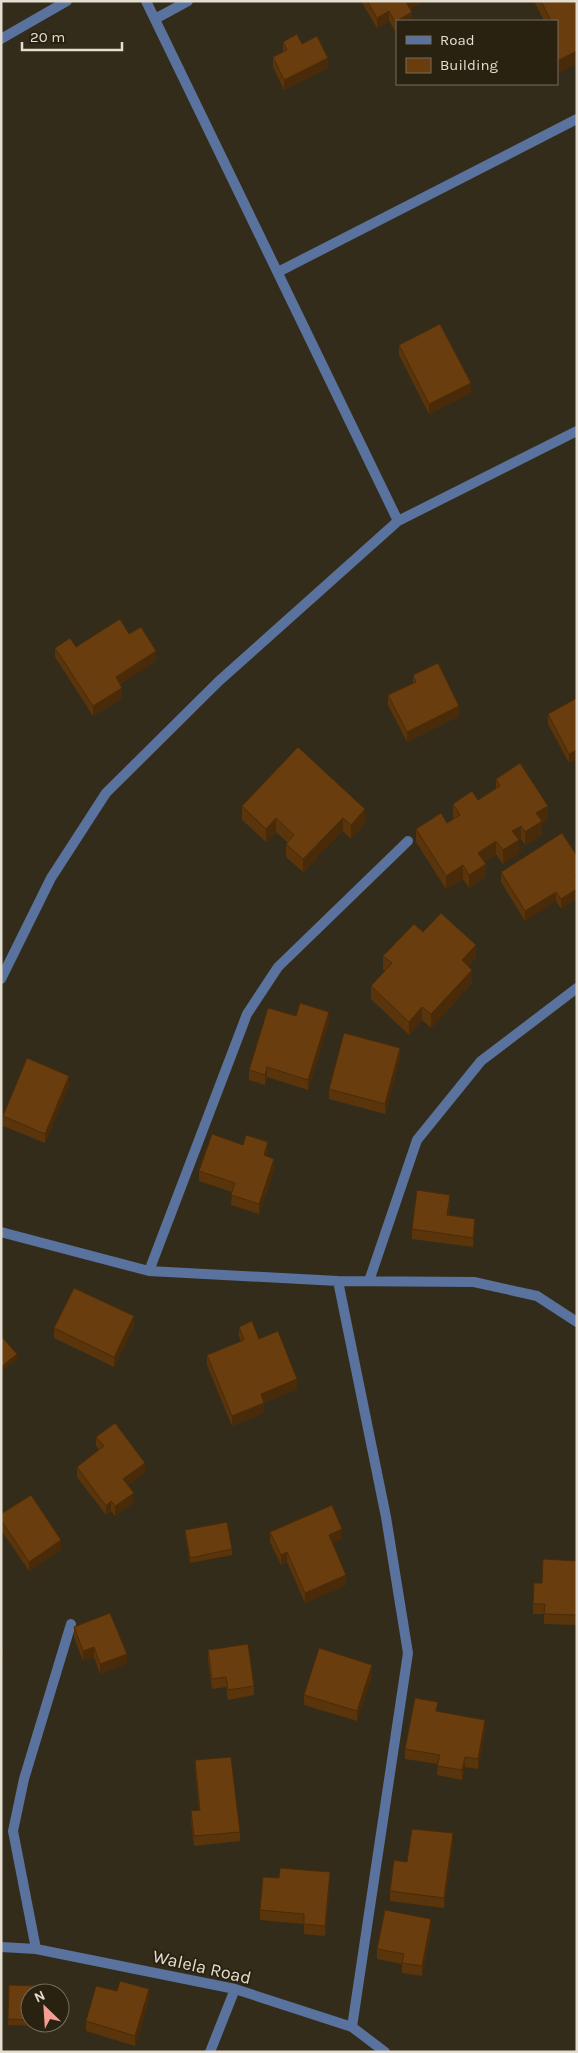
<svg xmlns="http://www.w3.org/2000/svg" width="578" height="2053" viewBox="0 0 578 2053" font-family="Karla,sans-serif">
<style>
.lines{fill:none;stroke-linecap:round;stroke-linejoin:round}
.minor{stroke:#59729e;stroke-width:10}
.wall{fill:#5a340b}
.shaded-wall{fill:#4a2b09}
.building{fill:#693d0d;stroke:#4a2b09}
.labels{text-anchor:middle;stroke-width:4;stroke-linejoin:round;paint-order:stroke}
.street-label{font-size:18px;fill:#e3ddd2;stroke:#2a2210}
</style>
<rect width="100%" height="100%" fill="#342c1a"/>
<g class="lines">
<path class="minor" d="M146 1 398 521
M155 19 188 1
M1 39 67 1
M278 272 577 119
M1 979 51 878 106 793 219 681 398 521 577 431
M1 1232 149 1271 338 1281 474 1282 537 1296 577 1322
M149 1271 247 1014 278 967 408 841
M338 1281 386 1517 408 1653 352 2027
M369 1281 417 1140 481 1061 577 988
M1 1947 36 1949 235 1989 352 2027 385 2052
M36 1949 13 1831 24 1779 71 1624
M210 2052 235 1989"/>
</g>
<path class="wall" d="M361 1H424L410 9 412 21 395 31 389 21 377 28Z
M534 1H577L557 21H544Z
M283 42 302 44 328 68 284 90 273 67V57L283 52Z
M399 345 471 393 429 414 399 355Z
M129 634 156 661 120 684 122 698 93 716 55 657V648L76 647Z
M413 675 459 716 407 742 388 705V695L413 683Z
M577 698 569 763 548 724V714Z
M298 747 365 823 351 839 343 831 303 872 286 857V844L287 842 276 832 266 842 242 820V806Z
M496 779 548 820 542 823V835L525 845 521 839 519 840V853L503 864 496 854 484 862 486 877 469 888 463 879 446 889 416 842V829L447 823 454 819 453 817V804L478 800 496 789Z
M577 800V816L576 814V801Z
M577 856 561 909 556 901 525 921 501 882V872Z
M423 932 476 958 468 966 472 983 431 1028 422 1020 409 1035 371 999V986L385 971 383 970V956Z
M296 1016 329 1022 308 1090 267 1077 265 1085 249 1080V1070Z
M400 1058 385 1114 329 1099V1089Z
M69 1086 45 1143 3 1126V1116Z
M243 1145 268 1152 267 1156 274 1169 259 1214 231 1205 232 1192 199 1181V1171Z
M450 1205 449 1215 475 1229 473 1247 412 1239V1229Z
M134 1326 114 1367 54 1338V1328Z
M239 1327 259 1339 297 1389 264 1403V1413L232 1426 207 1365V1355L241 1342 239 1336Z
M96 1437 145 1473 128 1485 134 1502 115 1516 111 1511 106 1515 77 1477V1467L99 1450 96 1446Z
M1 1520 61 1550 29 1571 1 1530Z
M185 1530 232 1549V1555L190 1563 185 1535Z
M270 1532 342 1539 332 1543 346 1585 305 1603 287 1562 281 1565 270 1542Z
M577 1561V1625L544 1624V1614H533V1604L542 1583Z
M74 1627 127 1663 100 1674 94 1657 83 1661 74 1637Z
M208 1650 254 1686V1695L228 1700 226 1687 212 1689 208 1660Z
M372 1675 357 1721 304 1705V1695Z
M438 1711 485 1730 478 1769 465 1767 462 1780 437 1775 438 1764 405 1759V1749Z
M195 1760 240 1832V1841L194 1846 191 1821V1811L199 1810 195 1770Z
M453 1843 444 1908 390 1901V1891Z
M330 1882 325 1936 304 1934V1924L260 1920V1910Z
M431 1929 422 1976 402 1973V1964L377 1959V1949Z
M9 1985 30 1993V2023H40V2026L8 2025Z
M149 1999 135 2046 86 2031V2021Z"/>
<path class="shaded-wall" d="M407 1H424L406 12V2Z
M389 11V21L377 28V18Z
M412 12V21H397V31H395V22Z
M577 51V64L557 74V61Z
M328 58V68L284 90V80Z
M471 383V393L429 414V404Z
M156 651V661L116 687V677Z
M122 688V698L93 716V706Z
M459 706V716L407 742V732Z
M577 750V760L569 763V754Z
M548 806V820L542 823V835L525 845V832L536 813Z
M365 809V823L351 839V825Z
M276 818V832L266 842V829Z
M343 818V831L303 872V859Z
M521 826V839L519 840V853L503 864V850L512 831Z
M496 841V854L478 866V853Z
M486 864V877L469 888V875Z
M463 865V879L446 889V876Z
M577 889V899L561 909V899Z
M556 892V901L525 921V911Z
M476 945V958L462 973V960Z
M472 970V983L431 1028V1014Z
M422 1007V1020L409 1035V1022Z
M329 1012V1022L308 1090V1080Z
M400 1048V1058L385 1114V1104Z
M267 1067V1077L265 1085V1075Z
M69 1076V1086L45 1143V1134Z
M268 1142V1152L264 1165V1155Z
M274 1159V1169L259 1214V1204Z
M450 1195V1205L447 1225V1215Z
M475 1219V1229L473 1247V1238Z
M134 1316V1326L114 1367V1357Z
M17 1354V1359L1 1372V1367Z
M297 1379V1389L261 1404V1394Z
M264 1403V1413L232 1426V1416Z
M145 1463V1473L123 1489V1479Z
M134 1493V1502L115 1516V1506Z
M111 1501V1511L106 1515V1506Z
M342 1529V1539L329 1545V1535Z
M61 1540V1550L29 1571V1562Z
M287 1552V1562L281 1565V1555Z
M346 1575V1585L305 1603V1593Z
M3 1646V1656L1 1658V1648Z
M94 1647V1657L83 1661V1651Z
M127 1654V1663L100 1674V1664Z
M372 1665V1675L357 1721V1711Z
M485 1720V1730L478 1769V1759Z
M465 1757V1767L462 1780V1770Z
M453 1833V1843L444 1908V1898Z
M330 1872V1882L325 1936V1926Z
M431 1919V1929L422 1976V1966Z
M149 1989V1999L135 2046V2036Z"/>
<path class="building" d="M367 1H407L406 2 412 12 395 22 389 11 377 18Z
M541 1H577V51L557 61V21H545L550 19Z
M297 34 302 44 317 36 328 58 284 80 273 57 287 50 283 42Z
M440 324 471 383 429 404 399 345Z
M120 619 129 634 141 627 156 651 116 677 122 688 93 706 55 648 70 638 76 647Z
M438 663 459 706 407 732 388 695 416 682 413 675Z
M577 698V750L569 754 548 714Z
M298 747 365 809 351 825 343 818 303 859 286 844 294 835 276 818 266 829 242 806Z
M520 763 548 806 536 813 542 821 525 832 521 826 512 831 519 840 503 850 496 841 478 853 486 864 469 875 463 865 446 876 416 829 441 813 447 823 460 815 453 804 472 791 478 800 500 786 496 779Z
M562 833 577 856V875L575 876 577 878V889L561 899 556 892 525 911 501 872Z
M441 913 476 945 462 960 472 970 431 1014 422 1007 409 1022 371 986 392 963 383 956 414 924 423 932Z
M300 1003 329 1012 308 1080 267 1067 265 1075 249 1070 268 1008 296 1016Z
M344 1033 400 1048 385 1104 329 1089Z
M27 1058 69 1076 45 1134 3 1116Z
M212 1134 243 1145 246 1135 268 1142 264 1155 274 1159 259 1204 231 1195 235 1183 199 1171Z
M417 1190 450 1195 447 1215 475 1219 473 1238 412 1229Z
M74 1288 134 1316 114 1357 54 1328Z
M252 1321 259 1339 278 1331 297 1379 261 1394 264 1403 232 1416 207 1355 244 1340 239 1327Z
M1 1336 17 1354 1 1367Z
M115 1423 145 1463 123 1479 134 1493 115 1506 111 1501 106 1506 77 1467 104 1446 96 1437Z
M31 1495 61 1540 29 1562 1 1520V1514Z
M332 1505 342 1529 329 1535 346 1575 305 1593 287 1552 281 1555 270 1532Z
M227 1522 232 1549 190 1558 185 1530Z
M543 1559 577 1561V1615L544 1614 545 1604H533L534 1583H542Z
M110 1613 127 1654 100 1664 94 1647 83 1651 74 1627Z
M248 1644 254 1686 228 1690 226 1677 212 1679 208 1650Z
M319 1648 372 1665 357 1711 304 1695Z
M415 1698 438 1702 436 1711 485 1720 478 1759 465 1757 462 1770 437 1766 440 1755 405 1749Z
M231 1757 240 1832 194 1836 191 1811 200 1810 195 1760Z
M412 1829 453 1833 444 1898 390 1891 394 1860 407 1862Z
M280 1868 330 1872 325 1926 304 1924V1914L260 1910 263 1877 279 1878Z
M385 1910 431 1919 422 1966 402 1963 404 1954 377 1949Z
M120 1981 149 1989 135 2036 86 2021 96 1986 117 1991Z
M9 1985 41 1986 40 1993H30V2020L8 2019Z"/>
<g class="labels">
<g class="street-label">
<text transform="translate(202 1967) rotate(13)" y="6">Walela Road</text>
</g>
</g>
<rect width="578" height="2053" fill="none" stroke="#e3ddd2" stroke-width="5"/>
<rect x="396" y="20" width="162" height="65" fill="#2a2210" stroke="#746d5e"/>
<rect x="406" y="36" width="25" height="8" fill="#59729e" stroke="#746d5e"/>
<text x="440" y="45" font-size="15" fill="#e3ddd2">Road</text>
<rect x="406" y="58" width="25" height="15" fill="#693d0d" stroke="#746d5e"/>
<text x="440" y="70" font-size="15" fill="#e3ddd2">Building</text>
<g transform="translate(45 2008) rotate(335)"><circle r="24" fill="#2a2210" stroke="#746d5e"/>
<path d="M0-4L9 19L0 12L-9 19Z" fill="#f59c95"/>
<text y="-8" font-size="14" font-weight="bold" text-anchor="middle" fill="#e3ddd2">N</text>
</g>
<path d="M22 42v8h100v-8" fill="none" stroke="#e3ddd2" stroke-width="2.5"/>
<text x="30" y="42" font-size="15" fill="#e3ddd2" stroke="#2a2210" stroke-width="4" paint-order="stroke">20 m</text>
</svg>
